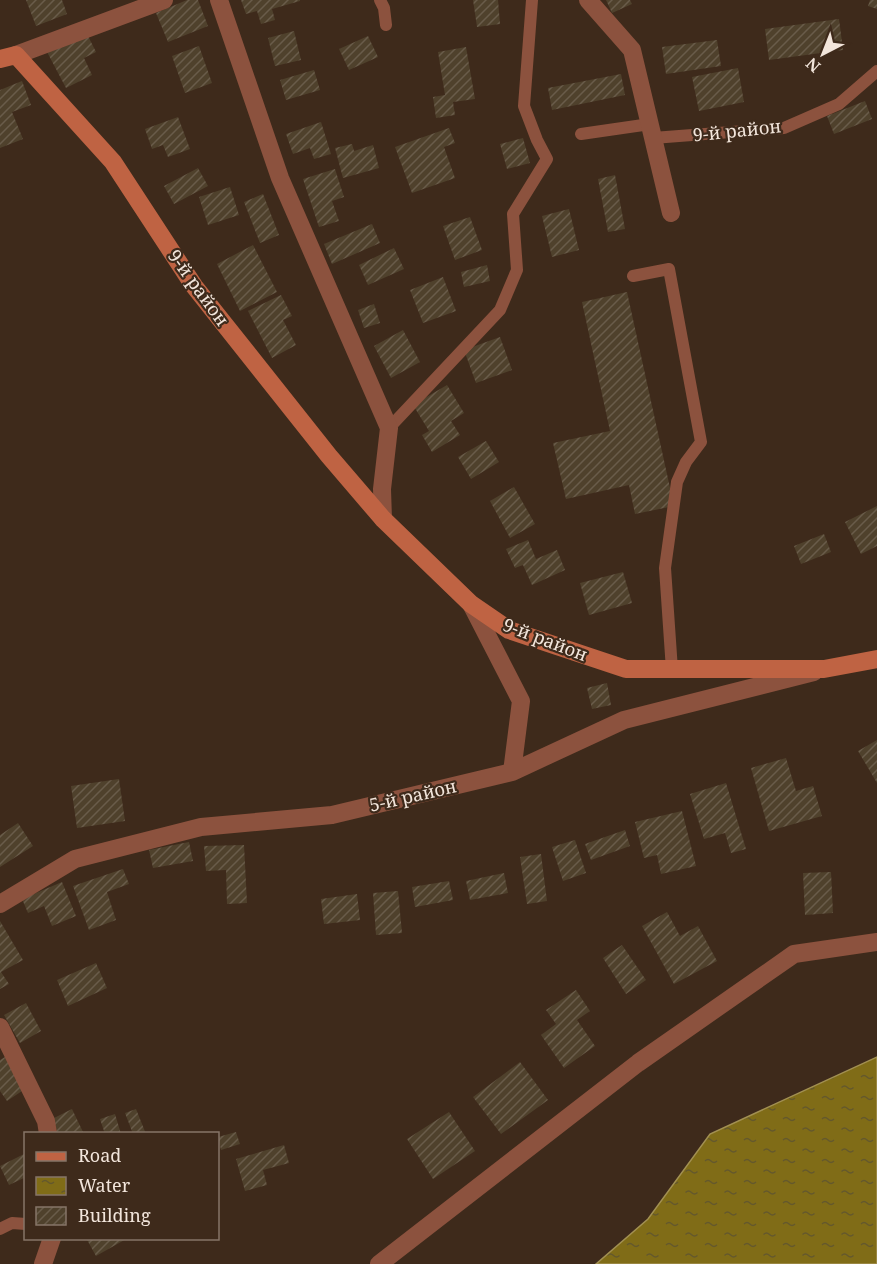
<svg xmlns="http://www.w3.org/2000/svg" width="877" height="1264" viewBox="0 0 877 1264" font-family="'Noto Serif',serif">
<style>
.water{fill:url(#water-ripples);stroke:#a29052;stroke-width:1.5}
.building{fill:url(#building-hatch)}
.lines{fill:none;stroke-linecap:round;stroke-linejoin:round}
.lane{stroke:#8c523e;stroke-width:12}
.street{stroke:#8c523e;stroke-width:18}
.secondary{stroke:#bf6343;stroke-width:18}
.labels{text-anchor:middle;stroke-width:4.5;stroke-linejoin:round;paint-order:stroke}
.street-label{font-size:18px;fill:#f2e5db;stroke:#3e2a1b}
</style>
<defs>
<pattern id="water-ripples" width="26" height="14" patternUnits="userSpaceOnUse" patternTransform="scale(1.5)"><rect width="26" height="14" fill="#806c17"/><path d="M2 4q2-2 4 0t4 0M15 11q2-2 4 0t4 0" fill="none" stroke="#64582c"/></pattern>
<pattern id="building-hatch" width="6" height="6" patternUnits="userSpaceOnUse" patternTransform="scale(1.5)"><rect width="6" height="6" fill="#4f412c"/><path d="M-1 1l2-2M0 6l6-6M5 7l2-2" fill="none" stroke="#695c4a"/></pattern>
</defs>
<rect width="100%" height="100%" fill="#3e2a1b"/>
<path class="water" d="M877 1057V1264H596L648 1219 710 1134Z"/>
<path class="building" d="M26 0H62L67 14 36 26Z
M187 0H198L208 26 168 42 156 13Z
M241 0H300V1L272 9 275 20 261 24 257 11 246 14Z
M473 0H498L500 24 477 27Z
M606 0H630L632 4 612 13Z
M870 0H877V9L868 6Z
M839 19 843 50 769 60 765 29Z
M85 30 96 52 84 58 92 75 66 88 46 50Z
M294 31 301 60 275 66 268 38Z
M368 36 378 57 349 70 339 49Z
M717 40 721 66 666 74 662 47Z
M199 46 212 83 185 93 172 56Z
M466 47 475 99 453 102 455 115 436 118 433 97 445 95 438 52Z
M738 68 744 102 699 111 692 77Z
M314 70 320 90 286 100 280 80Z
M621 74 625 95 552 110 548 88Z
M22 81 31 105 12 112 23 139 0 148V90Z
M865 101 872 119 834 134 827 116Z
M178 117 190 149 168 157 163 145 152 149 145 129Z
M321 122 331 154 314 159 310 148 293 154 286 134Z
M449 128 455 143 444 147 455 178 412 193 395 147Z
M523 138 530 163 507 169 500 144Z
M352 144 354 151 373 145 379 168 343 178 335 148Z
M198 168 208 186 174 204 164 186Z
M335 169 344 197 332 201 339 221 319 227 303 179Z
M615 175 625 229 608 232 598 179Z
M230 187 239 215 208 225 199 197Z
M263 194 279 235 260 243 244 202Z
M569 209 579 250 552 257 542 216Z
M470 217 482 250 455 260 443 226Z
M372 224 380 243 332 264 324 244Z
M253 245 277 292 240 311 217 264Z
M394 248 404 269 368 285 359 265Z
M487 265 490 281 464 287 461 272Z
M443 277 456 311 423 323 410 290Z
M627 292 674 506 635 514 629 485 566 499 553 443 610 431 582 302Z
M281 295 292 316 283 320 296 345 272 358 248 311Z
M374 304 380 323 364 328 358 310Z
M403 330 420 362 391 378 374 346Z
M500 337 512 370 476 383 464 350Z
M447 385 464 413 451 421 460 435 432 452 422 435 429 431 413 405Z
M486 441 499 462 471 479 458 457Z
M514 487 535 524 510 538 490 501Z
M877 506V546L861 554 845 522Z
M824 534 831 552 801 564 794 546Z
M528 540 536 559 557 550 565 570 532 585 523 565 515 568 506 549Z
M623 572 632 603 589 615 580 583Z
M607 683 611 705 592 709 587 688Z
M877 740V783L858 751Z
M786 758 796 791 813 786 822 816 769 831 751 768Z
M119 779 125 821 77 828 71 786Z
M726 783 746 849 731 853 725 833 704 839 690 794Z
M682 811 696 866 661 874 657 855 644 858 635 822Z
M18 823 33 846 0 867V835Z
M625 830 630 846 591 860 585 844Z
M575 840 586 873 563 881 552 847Z
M189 842 193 861 153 868 149 850Z
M244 845 247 903 227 904 226 870 206 871 204 846Z
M541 854 547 901 527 904 520 857Z
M123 869 129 884 107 892 116 920 89 930 73 886Z
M831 872 833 913 805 915 803 873Z
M504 873 508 893 470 900 466 881Z
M449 881 453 900 415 907 412 887Z
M62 882 76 916 52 926 44 906 28 913 22 899Z
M398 891 402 933 376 935 373 893Z
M357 894 360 920 324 924 321 899Z
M667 912 680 936 698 926 717 961 674 984 642 926Z
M0 921 23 960 1 972 9 984 0 989Z
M622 945 646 980 626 994 603 958Z
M96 963 107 988 68 1006 57 980Z
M576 990 590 1011 577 1020 595 1046 564 1068 541 1035 556 1024 546 1010Z
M26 1003 41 1031 20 1043 4 1015Z
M5 1057 25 1089 7 1101 0 1091V1060Z
M520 1062 548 1100 501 1134 473 1097Z
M72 1109 84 1134H54L48 1121Z
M136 1109 146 1134H133L125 1113Z
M449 1112 475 1151 433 1179 407 1139Z
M115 1114 121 1134H105L100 1119Z
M236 1132 240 1144 221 1150 218 1137Z
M284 1145 289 1163 263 1170 267 1185 245 1191 236 1159Z
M26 1153V1177L9 1185 0 1166Z
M86 1238H128L96 1256Z"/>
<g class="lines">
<path class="lane" d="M380 0 384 8 386 25
M581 134 650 124
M653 138 784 128 839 104 877 71
M633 276 669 269 701 442 686 462 677 482 665 568 672 670
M389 428 500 310 517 270 513 214 547 159 537 140 524 106 532 0
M0 1229 12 1223 26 1224"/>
<path class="street" d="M219 0 280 178 389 428 382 489 383 519
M588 0 632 50 671 213
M16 55 164 0
M471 604 521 701 512 772
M0 904 75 859 201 827 332 815 512 772 624 720 814 672
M0 1027 46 1121 48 1134
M43 1264 52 1238
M379 1264 638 1063 794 954 877 942"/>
<path class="secondary" d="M0 59 16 55 113 162 194 286 329 456 383 519 471 604 509 630 626 669H824L877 659"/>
</g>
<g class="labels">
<g class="street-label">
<text transform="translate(737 131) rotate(-6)" y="6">9-й район</text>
<text transform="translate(198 288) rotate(54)" y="6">9-й район</text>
<text transform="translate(545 640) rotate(21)" y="6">9-й район</text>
<text transform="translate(413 796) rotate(-13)" y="6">5-й район</text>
</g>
</g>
<rect x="24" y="1132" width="195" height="108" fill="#3e2a1b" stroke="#867568" stroke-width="1.5"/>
<rect x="36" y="1152" width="30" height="9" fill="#bf6343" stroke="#867568" stroke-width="1.5"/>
<text x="78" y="1162" font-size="18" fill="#f2e5db">Road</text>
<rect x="36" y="1177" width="30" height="18" fill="url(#water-ripples)" stroke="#867568" stroke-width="1.5"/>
<text x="78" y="1192" font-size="18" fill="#f2e5db">Water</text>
<rect x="36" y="1207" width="30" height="18" fill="url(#building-hatch)" stroke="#867568" stroke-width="1.5"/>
<text x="78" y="1222" font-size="18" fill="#f2e5db">Building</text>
<g transform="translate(823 54) rotate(222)" stroke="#3e2a1b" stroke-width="4.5" paint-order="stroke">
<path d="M0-4.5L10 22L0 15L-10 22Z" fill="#f2e5db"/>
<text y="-9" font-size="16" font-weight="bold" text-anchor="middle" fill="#f2e5db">N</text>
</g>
</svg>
